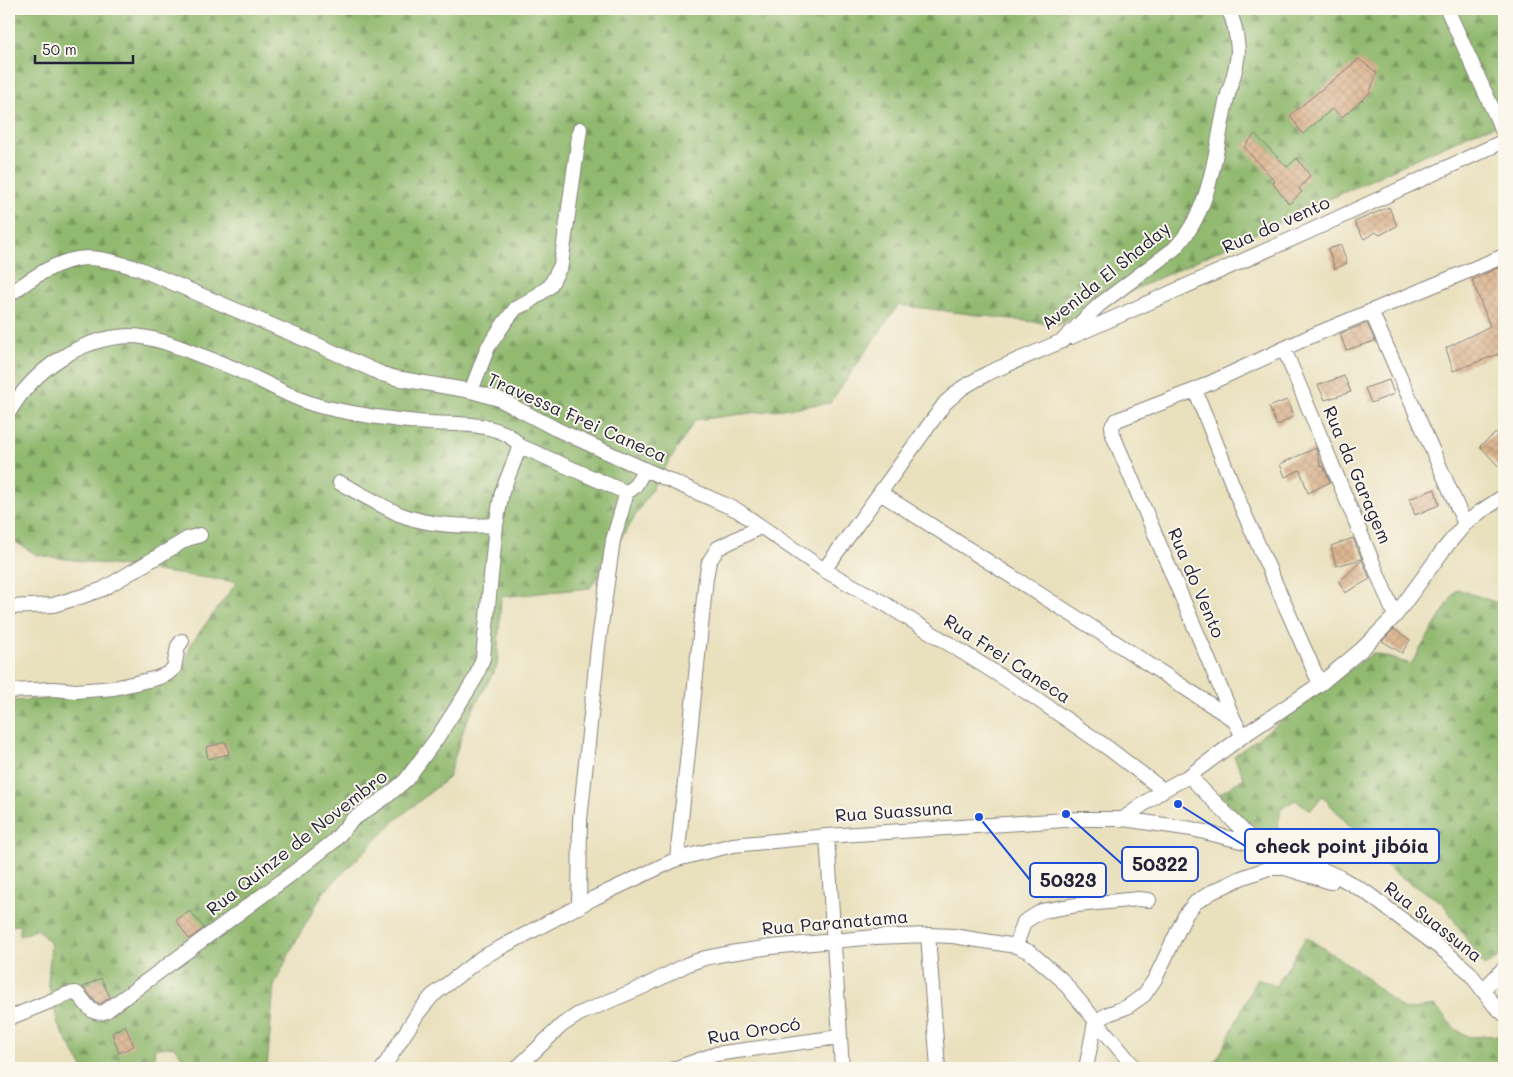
<svg xmlns="http://www.w3.org/2000/svg" width="1513" height="1077" viewBox="0 0 1513 1077" font-family="Mali,sans-serif">
<style>
.forest{fill:url(#forest-firs);stroke:#5a6e55}
.building{fill:url(#building-cross-hatch)}
.lines{fill:none;stroke-linecap:round;stroke-linejoin:round}
.minor-casing{stroke:#86817c;stroke-width:16}
.minor{stroke:#fff;stroke-width:14}
.labels{text-anchor:middle;stroke-width:4;stroke-linejoin:round;paint-order:stroke}
.street-label{font-size:18px;fill:#22223b;stroke:#fbf7ec}
.leader{fill:none;stroke:#1d4ed8;stroke-width:2}
.callout-dot{fill:#1d4ed8;stroke:#fbf7ec;stroke-width:2}
.callout{fill:#fbf7ec;stroke:#1d4ed8;stroke-width:2}
.callout-label{font-size:19px;text-anchor:middle;font-weight:bold;fill:#22223b}
</style>
<defs>
<pattern id="forest-firs" width="22" height="20" patternUnits="userSpaceOnUse" patternTransform="scale(1.25)"><rect width="22" height="20" fill="#91b96f"/><path d="M5 1l3.5 6h-7zM16 11l3.5 6h-7z" fill="#76965c"/></pattern>
<pattern id="building-cross-hatch" width="8" height="8" patternUnits="userSpaceOnUse" patternTransform="scale(1.25)"><rect width="8" height="8" fill="#dab18b"/><path d="M0 0l8 8M0 8l8-8" fill="none" stroke="#bb9879"/></pattern>
</defs>
<rect width="100%" height="100%" fill="#fbf7ec"/>
<filter id="ink" filterUnits="userSpaceOnUse"><feTurbulence type="fractalNoise" baseFrequency=".02" numOctaves="2"/><feDisplacementMap in="SourceGraphic" scale="10" xChannelSelector="R" yChannelSelector="G"/><feConvolveMatrix kernelMatrix="1 2 1 2 8 2 1 2 1" color-interpolation-filters="sRGB"/></filter>
<filter id="wash" filterUnits="userSpaceOnUse"><feTurbulence type="fractalNoise" baseFrequency=".0096" numOctaves="4" result="noise"/><feDisplacementMap in="SourceGraphic" scale="20" xChannelSelector="R" yChannelSelector="G"/><feGaussianBlur stdDeviation="1.12" result="paint"/><feColorMatrix in="noise" values="0 0 0 0 0 0 0 0 0 0 0 0 0 0 0 0 0 1.4 0 .05"/><feComposite in="paint" operator="in"/></filter>
<g filter="url(#wash)">
<rect width="100%" height="100%" fill="#e9e0bd"/>
<path class="forest" d="M9 9H1504V123L1474 132 1058 325 898 305 830 403 695 420 590 588 501 597 497 666 466 722 448 778 396 820 323 893 292 948 274 986 267 1068H192L173 1046 154 1049 156 1068H83L58 1025 48 982 51 945 38 929 20 936V925L9 926V701L48 699 95 692 141 690 184 667 191 644 237 582 37 555 9 538Z
M1457 589 1504 605V955L1484 966 1443 903 1393 872 1322 796 1311 810 1295 800 1281 809 1275 841 1237 813 1219 794 1244 778 1234 756 1373 653 1411 664Z
M1306 937 1354 968 1404 1010 1435 1006 1454 1028 1469 1037 1501 1035 1504 1040V1068H1210L1222 1051 1257 978 1276 986Z"/>
<g id="blocks">
<path class="building" d="M1359 59 1377 73 1369 94 1342 117 1332 109 1303 134 1290 115Z
M1255 134 1287 167 1297 158 1310 176 1299 189 1302 192 1289 204 1273 184 1275 181 1244 147Z
M1389 207 1397 226 1380 235 1375 232 1364 239 1354 222Z
M1341 245 1347 263 1335 269 1328 249Z
M1504 265V352L1453 371 1446 348 1490 326 1472 280Z
M1367 323 1375 341 1346 350 1340 334Z
M1344 376 1351 392 1325 400 1318 385Z
M1389 380 1394 394 1371 403 1365 388Z
M1287 400 1293 416 1277 426 1269 407Z
M1496 433 1504 441V460L1499 467 1480 446Z
M1316 448 1321 467 1323 466 1330 482 1308 493 1300 470 1285 477 1280 464Z
M1435 489 1439 505 1415 515 1409 499Z
M1353 538 1362 559 1336 566 1331 546Z
M1362 560 1370 579 1345 593 1339 582Z
M1394 629 1410 640 1402 653 1382 641Z
M226 742 229 754 208 759 206 747Z
M190 911 204 928 189 939 176 920Z
M101 978 110 997 100 1004 95 1001 83 987Z
M125 1025 134 1046 119 1053 112 1033Z"/>
</g>
</g>
<g filter="url(#ink)">
<use href="#blocks" fill-opacity="0" stroke="#86817c" stroke-width="1"/>
<g class="lines">
<defs>
<path id="minor" d="M1447 9 1504 134
M9 295C30 279 58 259 86 258 104 258 123 264 140 269L311 342 382 374 396 378 471 391 499 399 556 429 644 469 737 510 824 570 882 602 1031 695 1108 748 1163 790
M1371 311 1465 524
M1071 337 1310 231 1504 141
M1284 349 1395 616
M1195 390 1241 506 1320 684
M471 391 488 347 505 322 516 308 527 303 550 286 561 265 580 129
M9 412C34 370 79 338 129 336 151 336 174 345 194 353 209 359 225 364 240 371 268 383 294 400 323 407 358 415 393 420 428 423 450 424 474 423 496 430 507 433 513 438 520 446L623 491C635 493 639 479 644 469
M340 483C360 493 379 505 399 514 429 526 465 527 496 525
M880 493 1104 635 1234 720
M824 570 945 403 962 388 988 373 1062 341 1099 305 1174 249C1212 211 1215 151 1226 102 1230 85 1238 68 1238 50 1237 37 1234 20 1228 9
M9 607 53 605 83 596 103 589 187 539 200 535
M9 691 54 689 76 691 114 688 157 678 167 674 174 668 178 646 182 641
M1243 736 1234 720 1113 435 1112 426 1117 420 1195 390 1309 337 1504 256
M1189 776 1257 845
M1123 819 1163 790 1189 776 1243 736 1320 684 1361 650 1395 616 1444 549 1465 524 1480 512 1504 496
M827 836 842 1068
M677 859 706 578 709 562 718 548 760 527
M579 907 580 820 598 647 613 540 627 492
M928 935 938 1068
M1016 946 1024 922 1042 911 1077 905 1138 899 1149 900
M1483 990 1504 968
M9 1018 68 994 76 993C87 1001 90 1018 106 1011L305 864 334 841 352 820 386 797 406 780 437 738 465 695 476 677 483 658 496 525 502 492 520 446
M383 1068 418 1013 432 996 481 958 594 898 677 859 733 845 827 836 1080 819H1123L1192 829 1257 845 1290 855 1341 878 1367 893 1448 954 1469 972 1494 1005 1504 1014
M517 1068 562 1025 579 1014 645 986 688 964 705 958 730 953 771 947 875 937 928 935 953 936 1016 946 1030 952 1061 979 1135 1068
M676 1068 716 1054 839 1037
M1086 1068 1095 1022 1108 1014 1127 1007 1144 995 1155 979 1186 914 1196 902 1212 892 1241 878 1269 868H1285L1331 882"/>
</defs>
<use href="#minor" class="minor-casing"/>
<use href="#minor" class="minor"/>
</g>
</g>
<g class="labels">
<g class="street-label">
<text transform="translate(1276 225) rotate(-24)" y="6">Rua do vento</text>
<text transform="translate(1106 276) rotate(-39)" y="6">Avenida El Shaday</text>
<text transform="translate(577 418) rotate(24)" y="6">Travessa Frei Caneca</text>
<text transform="translate(1357 475) rotate(67)" y="6">Rua da Garagem</text>
<text transform="translate(1196 583) rotate(67)" y="6">Rua do Vento</text>
<text transform="translate(1007 659) rotate(33)" y="6">Rua Frei Caneca</text>
<text transform="translate(894 812) rotate(-4)" y="6">Rua Suassuna</text>
<text transform="translate(297 843) rotate(-38)" y="6">Rua Quinze de Novembro</text>
<text transform="translate(1433 922) rotate(38)" y="6">Rua Suassuna</text>
<text transform="translate(835 923) rotate(-5)" y="6">Rua Paranatama</text>
<text transform="translate(754 1031) rotate(-9)" y="6">Rua Orocó</text>
</g>
</g>
<path class="leader" d="M1178 804L1245 846M1066 814L1122 864M979 817L1030 880"/>
<g class="callout-dot">
<circle cx="1178" cy="804" r="5"/>
<circle cx="1066" cy="814" r="5"/>
<circle cx="979" cy="817" r="5"/>
</g>
<g class="callout">
<rect x="1245" y="829" width="194" height="34" rx="5"/>
<rect x="1122" y="847" width="76" height="34" rx="5"/>
<rect x="1030" y="863" width="76" height="34" rx="5"/>
</g>
<g class="callout-label">
<text x="1342" y="853">check point jibóia</text>
<text x="1160" y="871">50322</text>
<text x="1068" y="887">50323</text>
</g>
<rect width="1513" height="1077" fill="none" stroke="#fbf7ec" stroke-width="30"/>
<path d="M35 55v8h98v-8" fill="none" stroke="#22223b" stroke-width="2.5"/>
<text x="42" y="55" font-size="15" fill="#22223b" stroke="#fbf7ec" stroke-width="4" paint-order="stroke">50 m</text>
</svg>
